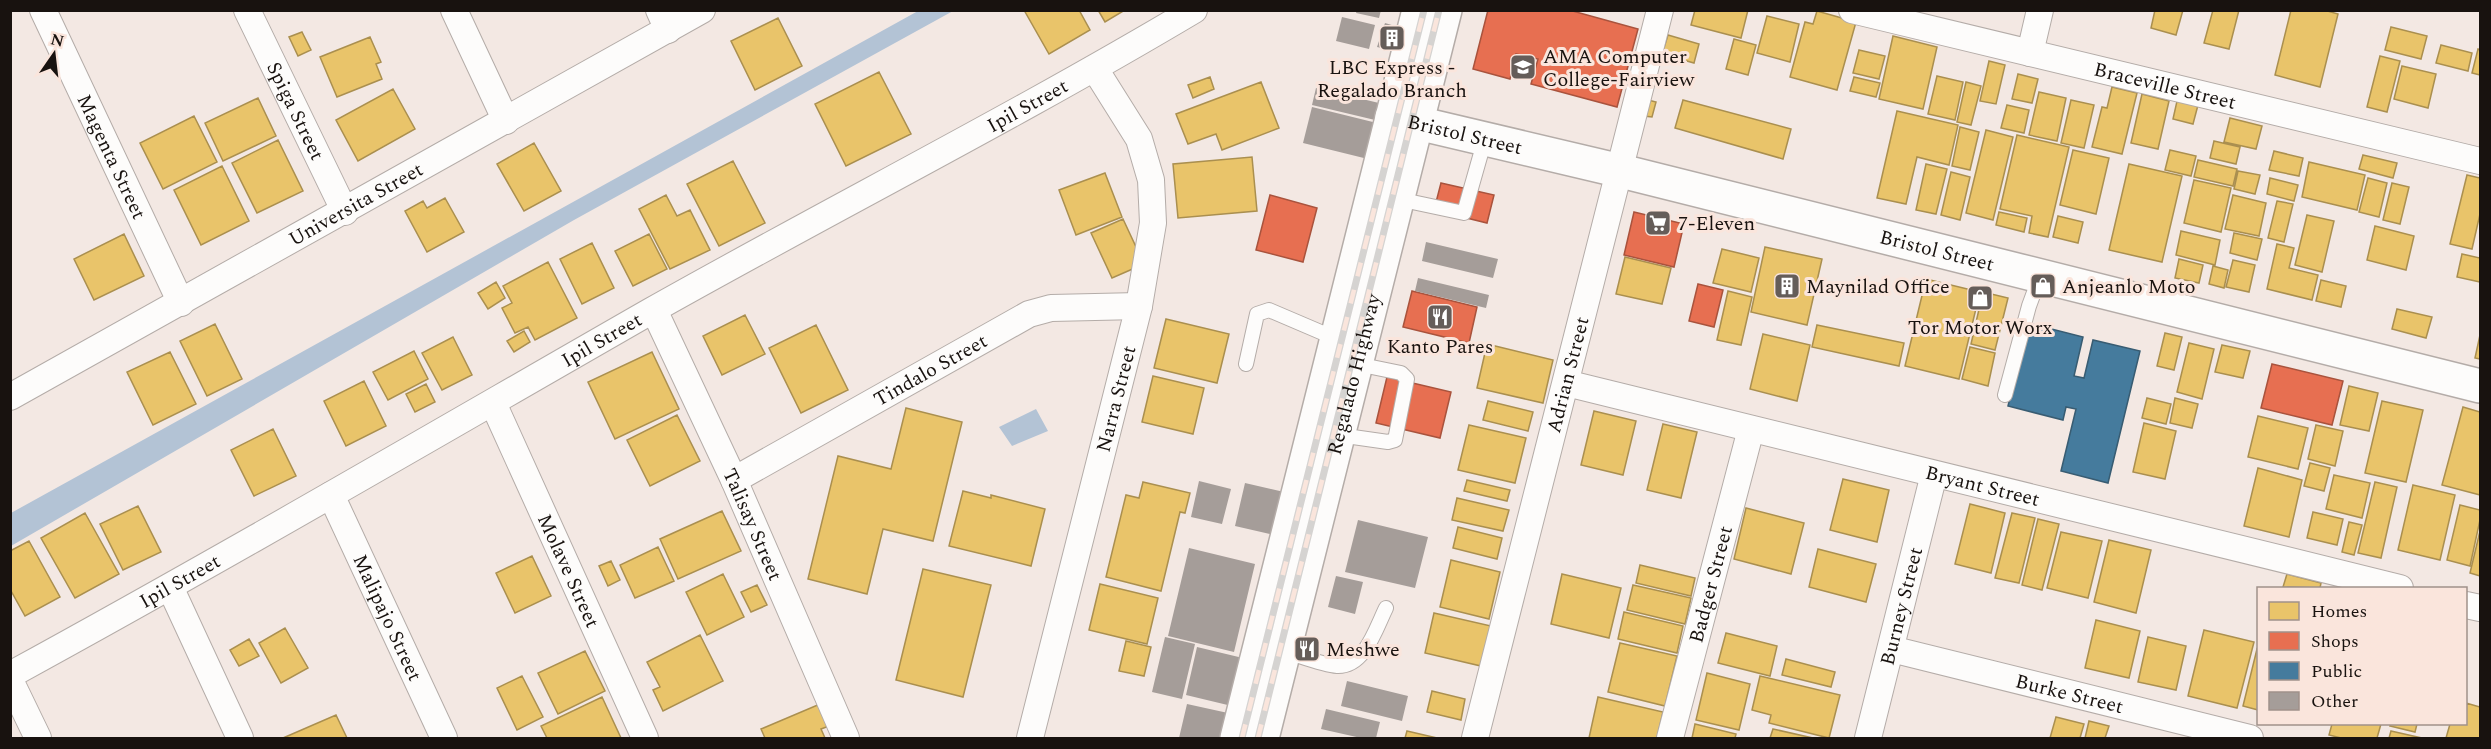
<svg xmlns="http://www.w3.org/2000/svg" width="2491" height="749" viewBox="0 0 2491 749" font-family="Spectral,serif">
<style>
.water{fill:#b3c3d5}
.homes{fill:#e9c46a;stroke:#aa8f4f;stroke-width:1.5}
.shops{fill:#e76f51;stroke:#a9533d;stroke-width:1.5}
.public{fill:#457b9d;stroke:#385c72;stroke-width:1.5}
.building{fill:#a59d99}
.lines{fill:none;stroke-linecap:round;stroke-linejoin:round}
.lane-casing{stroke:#b4aca8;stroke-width:16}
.street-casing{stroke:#b4aca8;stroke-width:28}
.secondary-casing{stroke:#b4aca8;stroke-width:36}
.primary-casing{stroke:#b4aca8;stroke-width:36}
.lane{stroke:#fdfcfb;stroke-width:14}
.street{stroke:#fdfcfb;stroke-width:26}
.secondary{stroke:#fdfcfb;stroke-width:33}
.primary{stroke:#fdfcfb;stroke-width:33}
.rail-casing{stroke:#d5d3d1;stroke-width:7}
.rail{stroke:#fae5dc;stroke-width:4.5;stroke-dasharray:14;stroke-linecap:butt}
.labels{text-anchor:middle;stroke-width:6;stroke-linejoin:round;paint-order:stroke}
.poi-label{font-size:20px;fill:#18120f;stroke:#fae5dc;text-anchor:start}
.street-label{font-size:20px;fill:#18120f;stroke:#fae5dc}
</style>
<rect width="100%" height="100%" fill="#f3e8e3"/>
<path class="water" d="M918 11H953L574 220 11 546V513Z
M1036 409 1048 431 1012 446 999 427Z"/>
<path class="homes" d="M1024 10H1079L1090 30 1049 54Z
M1098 10H1125L1105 22Z
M1695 10H1748L1741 38 1691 25Z
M2155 10H2183L2176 35 2151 28Z
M2213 10H2239L2229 49 2204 43Z
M2291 10H2324L2338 14 2320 87 2275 75Z
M1817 11 1856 22 1837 90 1790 77 1805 22 1813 24Z
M1767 16 1799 24 1790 62 1757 53Z
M778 18 802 66 755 90 731 41Z
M2391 27 2427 36 2421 59 2385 50Z
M302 32 311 50 298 56 289 37Z
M1668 35 1699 44 1694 63 1662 54Z
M1893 36 1937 47 1923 109 1879 99Z
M370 37 381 62 376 64 382 79 337 97 320 57Z
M1734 39 1756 45 1748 75 1726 69Z
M2441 45 2472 53 2468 71 2436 63Z
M2478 49 2480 50V75L2472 73Z
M1859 50 1885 56 1879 79 1853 73Z
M2380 56 2400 61 2387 112 2367 107Z
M1989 61 2005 65 1996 104 1980 101Z
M2402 66 2436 74 2428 108 2394 99Z
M879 72 911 134 846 166 815 104Z
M2018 74 2038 79 2032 103 2012 99Z
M1937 76 1963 82 1955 120 1928 114Z
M1210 77 1214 89 1193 98 1188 85Z
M1854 77 1880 83 1876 97 1850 91Z
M1261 82 1279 128 1222 150 1216 134 1188 144 1176 114Z
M1966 82 1981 86 1971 125 1957 122Z
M2112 87 2137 93 2122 154 2092 147 2102 107 2107 108Z
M393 89 415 129 358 161 336 120Z
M2039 92 2066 98 2057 141 2029 135Z
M2142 94 2169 101 2158 149 2131 143Z
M258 98 276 136 223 161 205 123Z
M1648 100 1656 102 1652 117 1644 116Z
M1683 100 1791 129 1783 159 1675 128Z
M2071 100 2094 105 2084 148 2061 143Z
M2177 101 2198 105 2193 124 2173 119Z
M2007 105 2029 110 2024 133 2001 128Z
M1897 111 1958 125 1949 165 1917 157 1906 204 1877 198Z
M194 116 217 162 163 189 140 143Z
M2230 118 2262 126 2256 149 2224 142Z
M1960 127 1979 132 1970 170 1952 166Z
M1986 130 2013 137 1993 220 1966 213Z
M2017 135 2069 147 2048 237 2029 233 2032 216 2000 209Z
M278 140 303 191 257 213 232 163Z
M2214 141 2240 147 2236 164 2210 158Z
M534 143 561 191 524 211 497 164Z
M2073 150 2109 158 2096 214 2060 205Z
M2170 150 2196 156 2191 176 2165 170Z
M2274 151 2303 158 2299 176 2269 170Z
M2363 155 2397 163 2393 178 2359 169Z
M1252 157 1257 211 1178 218 1173 164Z
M2198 160 2237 169 2233 186 2194 177Z
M733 161 765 223 719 246 687 184Z
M2309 162 2365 175 2357 210 2302 197Z
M1926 164 1947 169 1936 214 1916 210Z
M2129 164 2182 176 2162 262 2109 250Z
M222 166 249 221 201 245 174 190Z
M2238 171 2260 175 2255 194 2234 189Z
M1951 172 1970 177 1960 220 1941 215Z
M1105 173 1122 217 1076 235 1059 190Z
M2467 175 2480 178V214L2472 249 2450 244Z
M2270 178 2298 185 2294 201 2267 194Z
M2368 178 2387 183 2379 217 2359 212Z
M2194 180 2231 188 2221 232 2184 223Z
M2392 183 2409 187 2400 224 2383 220Z
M666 195 677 216 690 210 710 250 670 269 639 209Z
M2233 195 2266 203 2259 236 2225 229Z
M445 198 464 232 427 252 405 211 423 201 427 208Z
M2277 201 2293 204 2284 242 2268 238Z
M1999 212 2027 218 2024 232 1996 225Z
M2307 215 2334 221 2322 272 2295 265Z
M2058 216 2083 222 2078 243 2053 237Z
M1123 219 1144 264 1112 278 1091 233Z
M2375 226 2414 236 2406 270 2367 260Z
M2181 231 2220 240 2215 265 2176 255Z
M2234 233 2262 239 2257 260 2230 253Z
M124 234 144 276 94 300 74 259Z
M649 234 667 269 633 286 615 251Z
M592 243 614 288 582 304 560 259Z
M2277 244 2294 248 2289 268 2318 275 2312 300 2267 289Z
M1765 247 1822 259 1807 325 1751 312Z
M1722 249 1759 258 1751 292 1713 283Z
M2462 254 2480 258V282L2457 277Z
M1625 257 1671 268 1662 304 1616 294Z
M2179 259 2203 265 2199 283 2175 278Z
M2233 260 2255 265 2249 292 2226 287Z
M548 262 577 318 535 340 528 327 515 333 502 308 512 303 503 286Z
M2213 266 2228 270 2224 288 2209 284Z
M1926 279 1980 292 1959 379 1905 366Z
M2321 280 2346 286 2341 307 2316 301Z
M496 282 505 298 488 309 478 293Z
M1728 291 1752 297 1741 345 1717 340Z
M1983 292 2008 298 1995 350 1971 344Z
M2397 309 2432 317 2426 338 2392 329Z
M745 315 765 354 722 375 703 336Z
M1166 319 1229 334 1217 383 1154 368Z
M215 324 242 379 207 396 180 341Z
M816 325 848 390 801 413 769 348Z
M1817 325 1904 343 1899 366 1812 347Z
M524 331 530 342 514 352 507 341Z
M2165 333 2182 337 2174 370 2157 366Z
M1763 334 1810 345 1797 401 1750 389Z
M2480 335V359L2475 358Z
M453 337 472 375 442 390 422 353Z
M2189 343 2214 349 2202 399 2177 392Z
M1487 344 1553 360 1543 403 1477 388Z
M2222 345 2250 351 2243 378 2215 372Z
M1970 347 1995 353 1988 386 1962 379Z
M414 351 428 379 388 400 373 372Z
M170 352 196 404 153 425 127 372Z
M652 352 679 409 615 439 588 382Z
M1153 376 1204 388 1193 434 1142 422Z
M364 381 386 426 346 446 324 401Z
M426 384 435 402 415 412 406 394Z
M2349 386 2378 393 2369 431 2340 425Z
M2147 398 2171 404 2166 424 2142 418Z
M2175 398 2198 404 2192 428 2170 423Z
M1488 401 1533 412 1528 431 1483 420Z
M2382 401 2423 410 2406 482 2365 473Z
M2463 407 2480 412V495L2442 485Z
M906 408 962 422 933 541 883 529 867 594 808 579 838 456 891 469Z
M1594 411 1636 421 1623 475 1581 465Z
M677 415 700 461 650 486 627 440Z
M2258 416 2308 428 2298 469 2248 457Z
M2144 423 2176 431 2165 479 2133 472Z
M1663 424 1697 432 1681 498 1647 490Z
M1469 425 1526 438 1515 483 1458 470Z
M2316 425 2343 431 2335 466 2308 459Z
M273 429 296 476 254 496 231 450Z
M2310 463 2330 468 2324 491 2304 486Z
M2258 468 2302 480 2289 537 2244 526Z
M2334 475 2370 483 2362 518 2326 509Z
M1843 479 1889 490 1877 542 1830 530Z
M1467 480 1510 490 1507 501 1464 491Z
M1143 482 1190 493 1185 513 1180 512 1161 591 1106 577 1126 495 1139 498Z
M2375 482 2397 487 2381 558 2358 553Z
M2413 485 2455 495 2440 560 2398 550Z
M963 491 991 498V495L1045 509 1031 566 949 546Z
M1457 498 1509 510 1503 531 1452 520Z
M1970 504 2005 513 1991 573 1955 564Z
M2460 505 2480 510V520L2470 566 2447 560Z
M138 506 161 552 123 570 100 524Z
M1746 508 1804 523 1791 574 1734 559Z
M722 511 741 551 678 579 660 539Z
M2313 512 2343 519 2337 545 2307 538Z
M85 513 119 574 75 598 41 538Z
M2012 513 2035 518 2019 583 1995 578Z
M2038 519 2059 524 2042 590 2022 585Z
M2349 522 2362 525 2354 555 2342 552Z
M1458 527 1502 538 1497 559 1453 548Z
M2480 531V576L2470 573Z
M2061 532 2102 541 2088 598 2047 588Z
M2109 540 2151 550 2136 613 2094 602Z
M29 541 60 597 25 616 10 589V551Z
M658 547 674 581 635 598 620 565Z
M1818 549 1876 564 1866 602 1809 587Z
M532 556 551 596 515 613 496 573Z
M1451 560 1500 572 1489 619 1440 607Z
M611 561 620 580 608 586 599 566Z
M1640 565 1695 578 1691 596 1636 583Z
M923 569 991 585 963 697 896 680Z
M723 574 744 617 707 635 686 592Z
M1562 574 1621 588 1609 638 1551 624Z
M2287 574 2321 583 2320 588 2283 587Z
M1100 584 1158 598 1147 644 1089 630Z
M757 585 767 605 751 612 741 592Z
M1633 585 1691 598 1685 624 1627 610Z
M1624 612 1683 626 1677 653 1618 639Z
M1434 613 1491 626 1481 666 1425 653Z
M2096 620 2140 631 2129 678 2085 668Z
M285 628 308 668 281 683 259 643Z
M2204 630 2254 642 2237 708 2188 696Z
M1726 633 1777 646 1770 676 1718 663Z
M700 635 723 681 663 711 653 690 660 687 647 662Z
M2148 637 2186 646 2176 690 2138 682Z
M249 639 259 656 239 666 230 650Z
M1126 641 1151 647 1144 676 1119 671Z
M1620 643 1677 656 1665 706 1608 692Z
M2257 649 2258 650V710L2243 706Z
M585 651 605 691 558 714 538 673Z
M1786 659 1835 672 1831 687 1782 675Z
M1707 673 1750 684 1739 730 1696 720Z
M522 676 543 717 517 730 497 688Z
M1760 676 1840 695 1829 738 1769 723 1771 715 1752 710Z
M1432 691 1465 699 1461 720 1427 712Z
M602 697 621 738H547L541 726Z
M1598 697 1663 712 1657 738H1589Z
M2466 703 2480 707V738H2446L2450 724H2466Z
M820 704 829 726 821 729 825 738H765L761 729Z
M336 715 347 738H283Z
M2056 717 2084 724 2080 738H2050Z
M2089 721 2109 726 2105 738H2085Z
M1695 724 1736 734 1735 738H1692Z
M2332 724H2381L2377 738H2341L2329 735Z
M2391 724H2417L2415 732 2390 726Z
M1773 729 1813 738H1770Z
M1407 731 1437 738H1405Z
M2391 731 2422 738H2389Z"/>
<path class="shops" d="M1488 10H1569L1638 29 1617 107 1531 84 1538 59 1516 54 1510 79 1473 69Z
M1441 183 1494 195 1487 223 1434 210Z
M1270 195 1317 208 1303 262 1256 250Z
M1634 212 1684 224 1674 267 1624 255Z
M1698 284 1723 290 1714 327 1689 321Z
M1412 291 1477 307 1469 343 1403 327Z
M2272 364 2343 381 2332 425 2261 408Z
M1387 377 1451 392 1440 438 1376 423Z"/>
<path class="public" d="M2028 323 2083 337 2074 376 2084 378 2093 340 2140 351 2108 483 2061 471 2076 409 2066 407 2063 420 2008 406Z"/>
<path class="building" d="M1357 10H1381L1379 18 1356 13Z
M1342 17 1375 25 1369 49 1336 41Z
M1385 23 1405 29 1399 52 1377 47Z
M1316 88 1379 103 1375 120 1312 105Z
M1312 107 1385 125 1376 161 1303 143Z
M1426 242 1498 259 1493 278 1422 261Z
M1418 278 1489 295 1486 308 1415 291Z
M1199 481 1231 489 1222 524 1191 517Z
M1245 483 1284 492 1274 535 1235 526Z
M1358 520 1428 537 1415 588 1345 572Z
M1189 548 1255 564 1234 652 1168 636Z
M1336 576 1363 582 1355 614 1328 607Z
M1165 637 1195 644 1182 699 1152 692Z
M1197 647 1247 659 1236 707 1186 695Z
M1347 681 1408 696 1402 721 1341 706Z
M1187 704 1228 713 1222 738H1179Z
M1326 709 1380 722 1376 738H1361L1321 729Z"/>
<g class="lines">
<defs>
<path id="lane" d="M1398 199 1464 213 1485 139
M1246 364 1257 314 1269 310 1337 339
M2005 395 2029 306 2040 276
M1339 435 1388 442 1395 440 1407 379 1401 373 1357 364
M1283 651C1298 655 1322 665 1337 666 1365 667 1376 628 1386 608"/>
<g id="street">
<path id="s1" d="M43 10 181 303"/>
<path id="s2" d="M247 10 345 212"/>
<path d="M454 10 506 121"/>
<path d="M659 10 668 30"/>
<path id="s3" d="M1852 10 2480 161"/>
<path d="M2030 53 2040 10"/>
<path id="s4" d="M654 310 734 480 846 738"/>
<path id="s5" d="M1566 383 2400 588"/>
<path id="s6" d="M10 397 702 10"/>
<path id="s7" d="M493 403 645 738"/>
<path id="s8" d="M734 480 1029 314 1051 308 1139 306"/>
<path id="s9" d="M331 495 444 738"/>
<path d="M170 587 240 738"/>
<path d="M2466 605 2480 608"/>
<path id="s10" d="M1891 649 2250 738"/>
<path id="s11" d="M10 675C226 557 438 433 651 311 832 209 1016 116 1194 10"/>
<path d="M10 680 38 738"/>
<path id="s12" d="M1030 738 1139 306 1153 223 1151 180 1139 139 1095 69"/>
<path id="s13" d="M1475 738 1660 10"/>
<path id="s14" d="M1670 738 1751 429"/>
<path id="s15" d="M1868 738 1934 474"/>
</g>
<g id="secondary">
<path id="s16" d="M1392 117 1621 171 2480 386"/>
</g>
<g id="primary">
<path d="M1237 738 1419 10"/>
<path id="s17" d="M1262 738 1445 10"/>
</g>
</defs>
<use href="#lane" class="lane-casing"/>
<use href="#street" class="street-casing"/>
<use href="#secondary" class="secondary-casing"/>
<use href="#primary" class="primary-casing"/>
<use href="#lane" class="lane"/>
<use href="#street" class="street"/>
<use href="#secondary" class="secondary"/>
<use href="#primary" class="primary"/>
<defs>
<path id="rail" d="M1242 738 1424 10
M1258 738 1439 10"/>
</defs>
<use href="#rail" class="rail-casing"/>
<use href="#rail" class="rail"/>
</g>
<defs>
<symbol id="building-square" viewBox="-11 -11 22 22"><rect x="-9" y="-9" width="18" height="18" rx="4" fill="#655d59" stroke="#fae5dc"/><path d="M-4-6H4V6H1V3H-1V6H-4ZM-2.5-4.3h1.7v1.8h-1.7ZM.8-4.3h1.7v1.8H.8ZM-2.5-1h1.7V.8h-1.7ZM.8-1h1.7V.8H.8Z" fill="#fff"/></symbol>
<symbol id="university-square" viewBox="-11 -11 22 22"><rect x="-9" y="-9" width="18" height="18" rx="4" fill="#655d59" stroke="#fae5dc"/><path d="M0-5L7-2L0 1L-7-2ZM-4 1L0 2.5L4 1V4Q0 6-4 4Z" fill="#fff"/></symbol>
<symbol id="supermarket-square" viewBox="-11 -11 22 22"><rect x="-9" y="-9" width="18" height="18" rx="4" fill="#655d59" stroke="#fae5dc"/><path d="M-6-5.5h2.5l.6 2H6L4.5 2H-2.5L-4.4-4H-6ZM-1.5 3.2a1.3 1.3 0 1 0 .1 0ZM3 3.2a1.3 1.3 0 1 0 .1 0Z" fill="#fff"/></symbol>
<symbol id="shop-square" viewBox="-11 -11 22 22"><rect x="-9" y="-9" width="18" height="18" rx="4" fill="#655d59" stroke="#fae5dc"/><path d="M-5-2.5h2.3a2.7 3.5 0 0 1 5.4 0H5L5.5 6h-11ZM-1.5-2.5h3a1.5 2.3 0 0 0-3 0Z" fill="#fff"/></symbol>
<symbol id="restaurant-square" viewBox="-11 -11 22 22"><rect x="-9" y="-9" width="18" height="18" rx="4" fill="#655d59" stroke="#fae5dc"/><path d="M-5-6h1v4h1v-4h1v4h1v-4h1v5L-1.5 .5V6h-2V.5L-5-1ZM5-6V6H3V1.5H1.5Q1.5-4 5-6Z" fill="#fff"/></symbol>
</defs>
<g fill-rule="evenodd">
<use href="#building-square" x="1377" y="23" width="30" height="30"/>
<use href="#university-square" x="1508" y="52" width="30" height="30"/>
<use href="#supermarket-square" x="1643" y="208" width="30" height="30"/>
<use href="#building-square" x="1772" y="271" width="30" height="30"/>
<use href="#shop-square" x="2028" y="271" width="30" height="30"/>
<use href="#shop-square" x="1965" y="283" width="30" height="30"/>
<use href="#restaurant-square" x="1425" y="302" width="30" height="30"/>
<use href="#restaurant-square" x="1292" y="634" width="30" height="30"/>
</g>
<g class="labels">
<g class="poi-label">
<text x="1543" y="63">AMA Computer<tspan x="1543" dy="23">College-Fairview</tspan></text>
<text x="1392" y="74" text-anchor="middle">LBC Express -<tspan x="1392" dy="23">Regalado Branch</tspan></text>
<text x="1678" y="230">7-Eleven</text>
<text x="1806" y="293">Maynilad Office</text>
<text x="2062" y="293">Anjeanlo Moto</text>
<text x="1980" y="334" text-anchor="middle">Tor Motor Worx</text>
<text x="1440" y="353" text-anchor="middle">Kanto Pares</text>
<text x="1326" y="656">Meshwe</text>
</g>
<g class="street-label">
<text dy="7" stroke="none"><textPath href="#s3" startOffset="322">Braceville Street</textPath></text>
<text dy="7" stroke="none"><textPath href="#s11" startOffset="1166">Ipil Street</textPath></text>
<text dy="7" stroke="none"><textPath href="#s2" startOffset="112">Spiga Street</textPath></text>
<text dy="7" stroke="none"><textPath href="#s16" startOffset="75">Bristol Street</textPath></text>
<text dy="7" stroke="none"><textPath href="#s1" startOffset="162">Magenta Street</textPath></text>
<text dy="7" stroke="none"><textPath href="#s6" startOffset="396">Universita Street</textPath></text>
<text dy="7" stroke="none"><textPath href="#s16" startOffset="561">Bristol Street</textPath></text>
<text dy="7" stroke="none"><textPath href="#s11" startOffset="680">Ipil Street</textPath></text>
<text dy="7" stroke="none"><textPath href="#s8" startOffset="225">Tindalo Street</textPath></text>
<text dy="7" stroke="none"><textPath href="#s17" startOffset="375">Regalado Highway</textPath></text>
<text dy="7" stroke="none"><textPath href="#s13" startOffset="375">Adrian Street</textPath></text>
<text dy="7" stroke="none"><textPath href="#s12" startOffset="350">Narra Street</textPath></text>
<text dy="7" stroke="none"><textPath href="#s5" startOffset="429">Bryant Street</textPath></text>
<text dy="7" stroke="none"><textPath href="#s4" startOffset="236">Talisay Street</textPath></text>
<text dy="7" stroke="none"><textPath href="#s7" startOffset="184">Molave Street</textPath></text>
<text dy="7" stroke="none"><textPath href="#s11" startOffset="194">Ipil Street</textPath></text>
<text dy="7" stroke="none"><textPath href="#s14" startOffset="159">Badger Street</textPath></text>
<text dy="7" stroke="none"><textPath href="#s15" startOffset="136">Burney Street</textPath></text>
<text dy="7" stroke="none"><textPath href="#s9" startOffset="135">Malipajo Street</textPath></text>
<text dy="7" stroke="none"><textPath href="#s10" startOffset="184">Burke Street</textPath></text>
</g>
</g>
<rect width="2491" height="749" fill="none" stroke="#18120f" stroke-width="24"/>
<rect x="2257" y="587" width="210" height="138" fill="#fae5dc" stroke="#a0918a" stroke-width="1.5"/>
<rect x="2269" y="602" width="30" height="18" fill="#e9c46a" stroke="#a0918a" stroke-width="1.5"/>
<text x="2311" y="617" font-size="18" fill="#18120f">Homes</text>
<rect x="2269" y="632" width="30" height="18" fill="#e76f51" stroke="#a0918a" stroke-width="1.5"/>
<text x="2311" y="647" font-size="18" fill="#18120f">Shops</text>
<rect x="2269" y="662" width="30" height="18" fill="#457b9d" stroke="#a0918a" stroke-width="1.5"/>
<text x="2311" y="677" font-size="18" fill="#18120f">Public</text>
<rect x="2269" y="692" width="30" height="18" fill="#a59d99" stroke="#a0918a" stroke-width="1.5"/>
<text x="2311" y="707" font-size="18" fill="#18120f">Other</text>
<g transform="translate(54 54) rotate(14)" stroke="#fae5dc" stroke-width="4.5" paint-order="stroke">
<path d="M0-4.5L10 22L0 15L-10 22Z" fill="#18120f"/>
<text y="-9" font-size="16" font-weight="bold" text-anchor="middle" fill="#18120f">N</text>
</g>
</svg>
